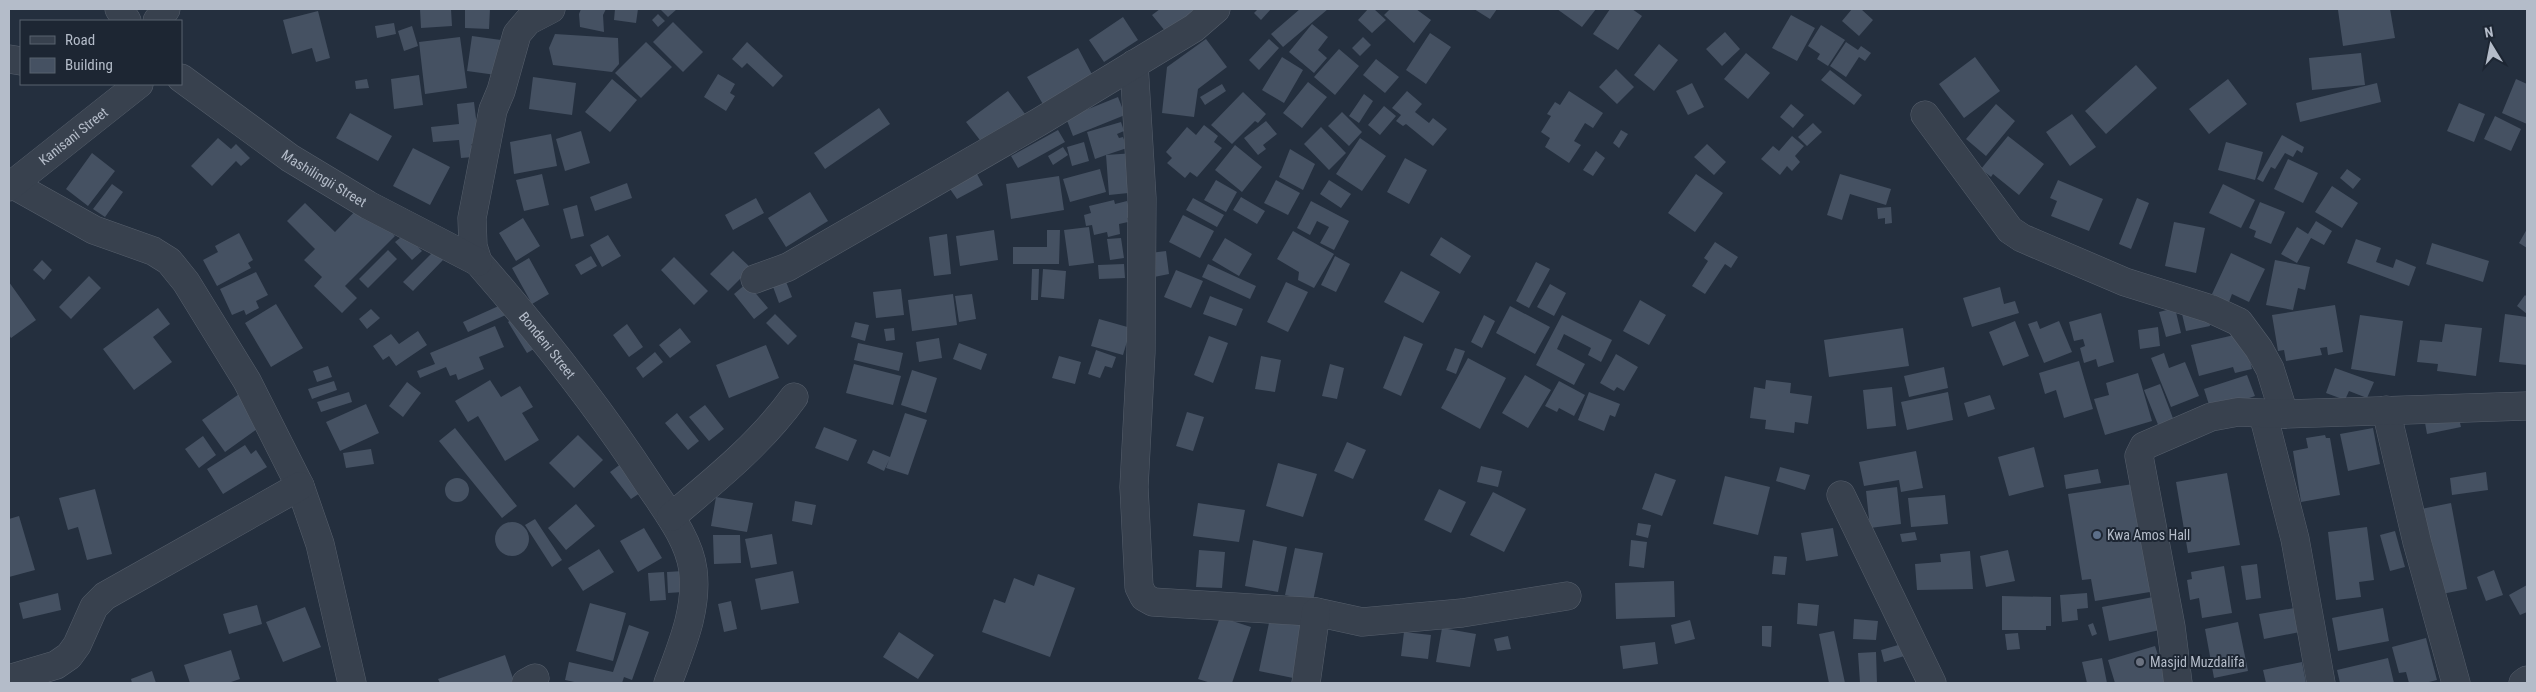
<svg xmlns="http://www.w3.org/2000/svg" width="2536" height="692" viewBox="0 0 2536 692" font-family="'Roboto Condensed',sans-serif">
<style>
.building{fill:#455162}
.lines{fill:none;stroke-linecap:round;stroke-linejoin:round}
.minor-casing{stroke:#565f6c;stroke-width:29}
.minor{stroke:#38414e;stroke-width:28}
.service-dot{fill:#5c6f8a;stroke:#1d2633;stroke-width:2}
.worship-dot{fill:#6b7280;stroke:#1d2633;stroke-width:2}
.labels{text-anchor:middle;stroke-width:4;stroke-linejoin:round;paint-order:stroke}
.street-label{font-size:14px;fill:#b4bcc9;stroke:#1d2633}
.poi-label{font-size:14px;fill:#b4bcc9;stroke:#1d2633;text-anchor:start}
</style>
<rect width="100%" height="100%" fill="#242f3e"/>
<path class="building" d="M420 9H451L452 26 421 28Z
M465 9H490L489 29 465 28Z
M581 9H606L603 15 604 32 580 27 579 14Z
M615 9H638L636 23 614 20Z
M660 9H677L668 17Z
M1160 9H1191L1197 16 1170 37 1152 15Z
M1258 9H1271L1261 20 1254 13Z
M1300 9H1328L1283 47 1271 34Z
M1368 9H1374L1386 20 1372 33 1358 20Z
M1390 9H1416L1431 20 1414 43 1384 15Z
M1474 9H1497L1490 19Z
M1557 9H1596L1582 27Z
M1610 9H1632L1642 16 1618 50 1593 34Z
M1852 9H1861L1873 20 1859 36 1842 21Z
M2345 9H2390L2395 38 2343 46 2338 10Z
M318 11 330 58 316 62 312 48 292 54 283 20Z
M658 14 665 21 658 27 652 20Z
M1791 15 1815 28 1797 61 1772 48Z
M1123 17 1138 40 1104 62 1089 40Z
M673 22 703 52 683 72 653 42Z
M394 23 396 34 377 38 375 26Z
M1312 24 1328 37 1318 50 1327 58 1314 73 1289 52Z
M1821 25 1845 40 1828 66 1817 59 1820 54 1808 46Z
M412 26 418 46 404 51 398 31Z
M1725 32 1740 49 1722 66 1706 49Z
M1430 33 1451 47 1426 84 1406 70Z
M555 34 618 38 619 64 612 72 553 65 549 48Z
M472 36 501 40 496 75 467 71Z
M460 37 467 88 425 94 419 42Z
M1363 37 1371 45 1360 56 1352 48Z
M1206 39 1227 67 1198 89 1194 117 1162 113 1167 67Z
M1269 39 1279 48 1259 70 1249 60Z
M646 42 672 67 641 98 615 73Z
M747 42 783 76 773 87 747 63 742 68 732 59Z
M1846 42 1858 50 1861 46 1871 53 1865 61 1859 57 1846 77 1830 66Z
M1659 44 1678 60 1654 91 1634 75Z
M1078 48 1094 78 1044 106 1027 77Z
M1339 49 1359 66 1335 95 1314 77Z
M1746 53 1770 73 1748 99 1724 79Z
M2361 53 2365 85 2312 90 2309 58Z
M1282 57 1303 70 1284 103 1262 90Z
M1975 57 2000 91 1964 118 1939 84Z
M1376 59 1399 77 1385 93 1363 75Z
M2136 65 2157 88 2106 134 2085 111Z
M1616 69 1634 87 1617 104 1599 87Z
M1830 70 1862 95 1854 105 1821 80Z
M718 74 735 84 730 93 735 96 726 111 704 97Z
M419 75 423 105 394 109 391 79Z
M533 77 576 83 572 115 529 109Z
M367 79 369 88 356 89 355 81Z
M612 79 637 100 610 132 585 112Z
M2228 79 2247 104 2209 134 2189 109Z
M2516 79 2527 84V124L2502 113Z
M1308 82 1327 97 1302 128 1283 113Z
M1692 83 1704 107 1688 115 1676 91Z
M2377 83 2381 102 2300 122 2296 103Z
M1222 84 1226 91 1205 105 1200 97Z
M1008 91 1028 118 986 148 966 122Z
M1407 91 1422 104 1415 112 1429 123 1433 118 1447 129 1433 146 1406 124 1403 126 1396 121 1401 115 1392 108Z
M1569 91 1603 113 1593 128 1585 123 1574 141 1581 145 1569 163 1545 147 1550 138 1541 132 1551 116 1547 114 1555 102 1560 105Z
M1243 92 1266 114 1258 123 1255 121 1232 144 1211 125Z
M1364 94 1373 101 1359 123 1349 116Z
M1118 97 1125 115 1073 136 1066 118Z
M474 102 479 143 471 144 473 157 461 158 459 140 433 142 431 127 459 124 457 104Z
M2459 103 2485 114 2474 142 2447 131Z
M1791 104 1804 115 1793 128 1780 117Z
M1996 104 2015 121 1986 156 1966 139Z
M1384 106 1396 116 1380 135 1368 125Z
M879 108 890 124 825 169 814 153Z
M1342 112 1362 132 1349 146 1328 126Z
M350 113 392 136 378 161 336 138Z
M2072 114 2096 147 2070 166 2046 132Z
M2495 116 2521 129 2511 151 2484 139Z
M1266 121 1277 134 1263 145 1266 149 1258 155 1244 138Z
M1121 122 1124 131 1117 134 1119 138 1123 137 1127 148 1106 155 1135 153 1138 192 1109 195 1106 155 1095 159 1087 132Z
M1813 123 1822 132 1807 146 1798 137Z
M1204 125 1218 136 1214 142 1222 148 1197 177 1190 172 1185 178 1167 163 1172 158 1166 152 1187 127 1196 135Z
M1321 127 1346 153 1329 170 1304 144Z
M1058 130 1065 142 1018 168 1011 156Z
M1621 130 1628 134 1619 148 1613 143Z
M581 131 590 163 565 171 556 139Z
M551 134 557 166 514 174 510 142Z
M2282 135 2304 147 2302 153 2297 150 2293 157 2285 153 2275 169 2271 167 2263 182 2257 179Z
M1792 136 1804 146 1795 156 1800 162 1792 171 1787 166 1780 175 1761 159 1773 146 1779 151Z
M2008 136 2044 164 2019 195 1993 174 1991 177 1981 169Z
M218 138 231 149 236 144 250 158 241 166 236 161 212 186 191 166Z
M1360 138 1386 156 1362 191 1336 174Z
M1084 142 1089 161 1072 166 1067 147Z
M2226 142 2263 152 2255 180 2218 170Z
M1707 144 1726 162 1714 175 1694 157Z
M1235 145 1262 167 1242 192 1215 170Z
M1063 147 1068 155 1053 165 1048 156Z
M413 148 450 167 430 205 393 186Z
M1290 149 1315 164 1303 190 1279 177Z
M1596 151 1605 158 1593 176 1583 170Z
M92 153 115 171 88 206 66 189Z
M1405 158 1427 170 1409 204 1387 192Z
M2288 159 2318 173 2303 203 2274 189Z
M1100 169 1106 192 1070 202 1063 179Z
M2347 169 2361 179 2353 189 2340 178Z
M542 174 549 205 524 211 516 180Z
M977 174 983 185 957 199 950 189Z
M1696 174 1723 193 1695 232 1668 213Z
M1840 174 1891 189 1886 205 1850 194 1842 220 1827 215Z
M1059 176 1064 210 1011 219 1006 184Z
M1216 180 1237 192 1226 212 1204 200Z
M1276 180 1300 193 1288 215 1264 203Z
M1329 180 1351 194 1341 208 1320 194Z
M2058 180 2103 199 2089 231 2051 216 2057 201 2050 198Z
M627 183 632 198 595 211 590 197Z
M112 184 123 192 105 217 93 209Z
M2223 184 2255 200 2241 228 2209 213Z
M2332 186 2358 203 2342 228 2315 212Z
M810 192 828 221 786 247 768 218Z
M1241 197 1265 211 1257 224 1233 210Z
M756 198 764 213 733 230 725 215Z
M1193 198 1224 215 1217 227 1186 210Z
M2137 198 2149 203 2131 249 2119 244Z
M1114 200 1115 204 1127 201 1131 217 1127 218 1128 222 1119 224 1120 234 1108 237 1107 232 1094 235 1092 225 1086 226 1084 215 1091 213 1089 206Z
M1311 201 1349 221 1334 250 1320 243 1329 227 1317 221 1310 235 1297 228Z
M2260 202 2285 212 2271 244 2254 237 2256 231 2249 228Z
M305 203 335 232 362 204 395 236 345 286 357 298 342 313 314 286 322 277 304 260 315 249 287 221Z
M577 205 584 236 571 239 563 209Z
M1891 207 1892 223 1885 224V218L1878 219 1877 208Z
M1183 215 1214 231 1200 258 1169 242Z
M523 218 540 246 516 261 499 233Z
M2316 221 2332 231 2324 245 2311 238 2297 263 2281 254 2297 227 2308 234Z
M2174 222 2205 228 2196 273 2165 266Z
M1089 227 1094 263 1069 266 1064 230Z
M2527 229V248L2519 243Z
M994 230 998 260 960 266 956 236Z
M1047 230H1060L1059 264H1013V247H1047Z
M1293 231 1334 254 1314 288 1298 280 1299 272 1277 259Z
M239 233 253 260 248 263 251 268 217 286 203 260 218 252 215 246Z
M405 234 422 251 412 260 395 242Z
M947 234 951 274 934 276 929 237Z
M608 235 621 256 602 267 590 245Z
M1441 237 1471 256 1460 274 1430 255Z
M1121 238 1124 258 1110 260 1107 239Z
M1225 238 1252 254 1239 276 1212 260Z
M2356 239 2381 248 2376 262 2393 268 2396 259 2416 267 2409 286 2347 263Z
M1715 242 1738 257 1731 268 1725 264 1705 294 1692 286 1708 261 1704 258Z
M2432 243 2489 261 2483 282 2426 264Z
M388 250 397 259 368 288 359 279Z
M434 251 443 260 413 291 403 282Z
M733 251 751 268 728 291 710 274Z
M1166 251 1169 274 1154 277 1150 253Z
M2231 253 2265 269 2249 302 2232 294 2229 302 2212 294Z
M591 256 597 266 581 275 575 265Z
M1335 256 1350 264 1336 292 1321 285Z
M674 257 708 291 694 305 661 270Z
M529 258 549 294 532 304 512 268Z
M42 260 52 270 44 280 33 270Z
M2275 260 2310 267 2305 290 2298 288 2293 310 2266 305Z
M1536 262 1550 269 1529 308 1516 301Z
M1124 264 1125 278 1099 279 1098 265Z
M1208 264 1256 286 1250 299 1202 277Z
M1032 269H1039L1038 300H1031Z
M1043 269 1066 271 1064 299 1041 297Z
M1176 270 1203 281 1191 308 1164 297Z
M1401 271 1440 292 1423 323 1384 302Z
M256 272 268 295 256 301 259 308 246 315 244 310 232 315 220 289Z
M89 276 101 288 71 319 59 307Z
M785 279 792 297 779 303 772 284Z
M9 282 36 320 11 338 9 335Z
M1286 282 1308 292 1288 332 1267 322Z
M747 283 768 308 754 319 734 294Z
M1550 284 1566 293 1554 316 1537 307Z
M2000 287 2004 304 2015 301 2019 313 1972 327 1963 298Z
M901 289 904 315 876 318 873 292Z
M953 294 957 325 912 331 908 300Z
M972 294 976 319 959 322 955 296Z
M2525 295 2527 297V314L2517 306Z
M1210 296 1243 309 1236 326 1203 314Z
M1640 300 1666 315 1649 345 1623 331Z
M276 304 303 348 271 367 245 323Z
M503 304 508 314 468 332 463 322Z
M2335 305 2343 352 2328 355 2327 347 2320 348 2322 355 2286 361 2284 350 2278 351 2272 315Z
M1510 306 1550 327 1535 354 1496 333Z
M158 308 170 324 153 337 172 362 134 390 103 349Z
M2175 308 2181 333 2166 337 2159 312Z
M371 309 380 318 367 329 359 319Z
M2207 309 2210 326 2186 331 2182 314Z
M2101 313 2114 362 2098 367 2096 359 2084 363 2080 348 2085 346 2083 339 2074 341 2069 322Z
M775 314 797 336 788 345 766 323Z
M2505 314 2527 317V365L2499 362Z
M1484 315 1495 321 1482 348 1471 342Z
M1562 315 1612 340 1601 362 1588 355 1591 348 1564 334 1557 349 1585 364 1574 385 1536 365Z
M2360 315 2403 321 2395 376 2351 369Z
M515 317 534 349 527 353 508 322Z
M1099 319 1131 328 1123 355 1091 346Z
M2015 321 2029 356 2003 366 1989 332Z
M2037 321 2040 329 2059 321 2072 352 2044 363 2028 324Z
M855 322 869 325 865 341 851 337Z
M627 324 643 347 629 357 613 335Z
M2445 324 2482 328 2476 376 2437 371 2438 364 2417 362 2420 340 2442 342Z
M495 326 504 347 479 357 484 369 458 380 456 374 450 376 446 367 420 378 417 371 435 364 430 353Z
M2158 327 2160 346 2140 349 2138 330Z
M680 328 691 342 670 358 659 345Z
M894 328 895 340 886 341 884 329Z
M1903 328 1909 366 1829 377 1824 340Z
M418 331 427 345 396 366 389 356 383 360 373 346 391 334 399 344Z
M2243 333 2252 369 2235 373 2233 367 2199 376 2191 345Z
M1209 336 1228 343 1213 383 1194 375Z
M1404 336 1423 344 1401 396 1383 388Z
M939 338 942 358 919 362 916 342Z
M858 343 903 353 899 371 854 360Z
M959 343 987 354 981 370 953 359Z
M766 345 779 378 729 398 716 365Z
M1455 348 1465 351 1456 374 1446 370Z
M1096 350 1116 357 1112 368 1105 366 1100 378 1088 374Z
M655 352 663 362 643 378 636 368Z
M2164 353 2169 368 2185 362 2199 396 2171 407 2151 358Z
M1616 354 1638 367 1624 391 1617 387 1614 391 1600 383Z
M1059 356 1081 362 1075 384 1052 378Z
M1261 356 1281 360 1275 392 1255 389Z
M1468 358 1506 378 1480 429 1441 408Z
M2079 361 2093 409 2064 418 2056 390 2045 394 2039 373Z
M854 364 901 376 893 405 846 393Z
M1330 364 1344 368 1337 399 1322 396Z
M328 366 332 377 317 382 313 371Z
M1944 367 1948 388 1909 397 1904 376Z
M2335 368 2374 382 2367 398 2349 391 2345 400 2326 393Z
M912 370 937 378 926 413 901 405Z
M2138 373 2152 421 2105 435 2094 399 2109 395 2106 383Z
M1525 375 1551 390 1528 428 1502 413Z
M2247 375 2255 396 2211 411 2204 389Z
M490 380 501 397 520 386 533 407 522 413 539 440 505 461 478 416 468 422 455 401Z
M1766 380 1791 383 1790 393 1812 396 1808 424 1795 422 1794 433 1765 429 1766 420 1750 418 1754 387 1765 389Z
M334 381 337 390 312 399 308 389Z
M1559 381 1585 395 1574 416 1559 408 1557 412 1545 406Z
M407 382 421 393 403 417 389 406Z
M2160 384 2174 421 2159 427 2144 390Z
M1892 387 1896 426 1867 429 1863 390Z
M242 392 264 424 225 452 202 420Z
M349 392 352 402 321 412 317 402Z
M1589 392 1620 404 1615 417 1610 415 1604 431 1578 420Z
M1948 392 1953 420 1907 430 1901 402Z
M1990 395 1995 409 1968 417 1964 403Z
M366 404 379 433 340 451 326 422Z
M705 405 724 429 709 441 689 417Z
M2457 410 2461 427 2427 434 2424 417Z
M1187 412 1204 417 1193 451 1176 446Z
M677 413 699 441 688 450 665 423Z
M905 413 927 420 908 475 886 468 889 460 884 471 867 463 873 450 890 457Z
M824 427 857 440 848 461 815 448Z
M455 428 517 506 502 518 439 441Z
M2373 428 2380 464 2348 471 2340 434Z
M578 435 603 460 574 488 549 463Z
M2325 435 2326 438H2330L2340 495 2301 502 2293 451 2308 448 2306 438Z
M203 436 216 455 199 468 185 449Z
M1347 442 1366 450 1353 479 1334 471Z
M245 445 251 454 256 450 267 467 223 494 207 469Z
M2034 447 2044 487 2009 496 1998 457Z
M371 449 374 464 346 468 343 453Z
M1916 451 1923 488 1901 492 1899 480 1864 486 1859 462Z
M622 463 643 491 631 499 610 472Z
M1278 463 1317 474 1303 517 1266 506Z
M1481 466 1502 471 1498 487 1477 482Z
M1780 467 1810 475 1805 490 1776 481Z
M2098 469 2101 483 2066 489 2064 475Z
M2486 472 2488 490 2452 495 2450 478Z
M1655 473 1676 480 1662 516 1642 509Z
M2227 473 2240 545 2188 553 2176 482Z
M1725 476 1770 487 1758 535 1713 524Z
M445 490a12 12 0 1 1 24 0a12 12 0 1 1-24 0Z
M2133 484 2150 592 2095 601 2091 579 2082 580 2068 494Z
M1897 487 1901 524 1870 528 1866 491Z
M95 489 112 554 87 560 78 527 68 530 59 498Z
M1439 489 1466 502 1451 533 1424 520Z
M1493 492 1526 509 1504 552 1470 535Z
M1945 495 1948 524 1911 527 1908 498Z
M716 497 753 503 747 532 711 526Z
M795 501 816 505 812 525 792 521Z
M1198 503 1245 510 1239 542 1193 536Z
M2451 503 2467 589 2437 595 2421 509Z
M576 504 595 526 566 550 548 528Z
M19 516 35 570 9 577V519Z
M535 519 562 560 552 567 525 525Z
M495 539a17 17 0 1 1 34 0a17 17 0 1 1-34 0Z
M1638 523 1651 525 1648 538 1636 535Z
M2367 527 2374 580 2359 582 2361 597 2336 600 2328 532Z
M644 528 662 558 638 572 620 541Z
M1833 528 1838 556 1806 561 1801 533Z
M2395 531 2405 567 2390 571 2380 535Z
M1915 532 1917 540 1902 542 1900 534Z
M772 534 777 564 751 568 745 539Z
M713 535H740L741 563 714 564Z
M1253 540 1287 547 1278 592 1245 586Z
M1631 540 1647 542 1644 568 1629 566Z
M1295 548 1323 553 1313 601 1285 595Z
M599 549 614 572 583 591 568 568Z
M1199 550 1225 552 1222 588 1196 587Z
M2008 550 2015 581 1986 587 1980 556Z
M1970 551 1973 589 1917 590 1915 564 1941 562 1940 554Z
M1774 556 1787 557 1785 575 1772 574Z
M2257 564 2261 598 2246 600 2241 566Z
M2224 566 2232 613 2202 618 2199 598 2190 600 2187 580 2192 579 2191 572Z
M2494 570 2503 595 2486 601 2477 577Z
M683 571V592L668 593 667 572Z
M793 571 799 603 761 610 755 579Z
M664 572 666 600 650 601 648 573Z
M1038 574 1075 588 1050 657 982 632 994 599 1005 603 1014 578 1034 586Z
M1674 581 1675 617 1616 619 1615 583Z
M2527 585V612L2520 615 2509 595Z
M58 593 61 610 23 619 19 603Z
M2087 593 2088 608 2077 609 2078 620 2062 622 2060 595Z
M2002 596 2051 597V626H2046V630H2002Z
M2153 597 2160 630 2109 641 2102 607Z
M731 601 737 629 724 632 718 604Z
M590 603 626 613 613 661 576 651Z
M1798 603 1819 605 1817 626 1797 624Z
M257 605 262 624 229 634 223 614Z
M305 607 321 647 283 662 266 622Z
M2300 607V632L2264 639 2259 614Z
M2383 608 2389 641 2338 651 2332 618Z
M1220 617 1251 627 1232 683H1211L1198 679Z
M1270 618 1309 626 1298 679 1259 671Z
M1854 619 1878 621 1876 640 1853 639Z
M1690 620 1695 639 1675 644 1671 625Z
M2238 622 2248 671 2214 678 2205 629Z
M2093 623 2097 634 2092 636 2088 625Z
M629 625 649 632 632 680 624 677 622 683H579L565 680 569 662 613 672Z
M1762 626H1772L1771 647 1762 646Z
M1442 628 1476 634 1470 667 1436 662Z
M1834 631 1845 683H1829L1819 634Z
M899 632 934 655 918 679 883 657Z
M1404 632 1431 635 1428 659 1401 656Z
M2018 633 2020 649 2007 650 2005 634Z
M1508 636 1511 649 1497 651 1494 639Z
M2426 638 2437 680 2425 683H2409L2406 672 2399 673 2392 647Z
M1655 642 1658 664 1623 669 1620 646Z
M1905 643 1908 655 1884 662 1881 650Z
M2155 646 2167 683H2115L2108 660Z
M231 650 240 679 228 683H190L184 665Z
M1876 652 1877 683H1860L1858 653Z
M505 655 514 681 508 683H440L438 679Z
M2102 658 2107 683H2087L2082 662Z
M2388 658 2394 683H2340L2337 670Z
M2302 662 2306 683H2266L2263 670Z
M152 671 156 683H132L131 679Z"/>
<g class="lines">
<defs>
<g id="minor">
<path d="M119 9 127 21"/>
<path id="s1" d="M551 9 528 21 517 34 501 91 493 110 472 218 473 246 478 262C539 332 597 405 648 483 665 509 689 539 693 570 698 610 681 647 668 683"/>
<path d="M157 21 166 9"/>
<path d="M9 59 21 61"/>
<path d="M1134 64 1142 198 1141 352 1134 487 1139 587 1144 597 1153 602 1316 612 1362 622 1462 613 1567 596"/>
<path id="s2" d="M181 78 290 158 368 205 478 262"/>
<path d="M1925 115 2010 230 2022 238 2125 282 2211 309 2239 322 2259 349 2270 369 2284 414"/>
<path d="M12 184 94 230 153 251 169 261 186 282 247 381 300 486 320 544 352 683"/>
<path id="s3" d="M9 187 139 84"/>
<path d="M755 279 788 267 1039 122 1194 28 1216 9"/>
<path d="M2386 410 2417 542 2456 683"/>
<path d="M2263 414 2295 539 2321 683"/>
<path d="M1841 495 1932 683"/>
<path d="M671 517C715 480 760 444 794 397"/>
<path d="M9 679 56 665 69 656 77 645 94 607 105 596 300 486"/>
<path d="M526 683 535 678"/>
<path d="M1306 683 1316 612"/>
<path d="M2178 683 2171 627 2139 456 2144 446 2211 417 2238 412 2284 414 2527 406"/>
<path d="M2523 683 2527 680"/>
</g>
</defs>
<use href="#minor" class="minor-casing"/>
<use href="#minor" class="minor"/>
</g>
<circle class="service-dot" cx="2097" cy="535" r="5"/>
<circle class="worship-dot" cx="2140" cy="662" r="5"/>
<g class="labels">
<g class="street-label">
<text dy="5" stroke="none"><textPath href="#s3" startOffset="82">Kanisani Street</textPath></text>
<text dy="5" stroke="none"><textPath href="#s2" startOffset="175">Mashilingii Street</textPath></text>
<text dy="5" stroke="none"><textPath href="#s1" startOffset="386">Bondeni Street</textPath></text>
</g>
<g class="poi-label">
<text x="2107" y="540">Kwa Amos Hall</text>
<text x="2150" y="667">Masjid Muzdalifa</text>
</g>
</g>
<rect width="2536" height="692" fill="none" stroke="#b4bcc9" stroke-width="20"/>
<rect x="20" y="20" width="162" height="65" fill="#1d2633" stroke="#59626f"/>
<rect x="30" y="36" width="25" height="8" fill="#38414e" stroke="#59626f"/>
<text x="65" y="45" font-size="15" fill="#b4bcc9">Road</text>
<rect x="30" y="58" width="25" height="15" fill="#455162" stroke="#59626f"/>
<text x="65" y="70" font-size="15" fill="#b4bcc9">Building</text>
<g transform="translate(2491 45) rotate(350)" stroke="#1d2633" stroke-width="4" paint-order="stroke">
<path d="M0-4L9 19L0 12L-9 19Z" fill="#b4bcc9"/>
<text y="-8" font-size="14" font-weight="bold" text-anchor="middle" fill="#b4bcc9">N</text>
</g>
</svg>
